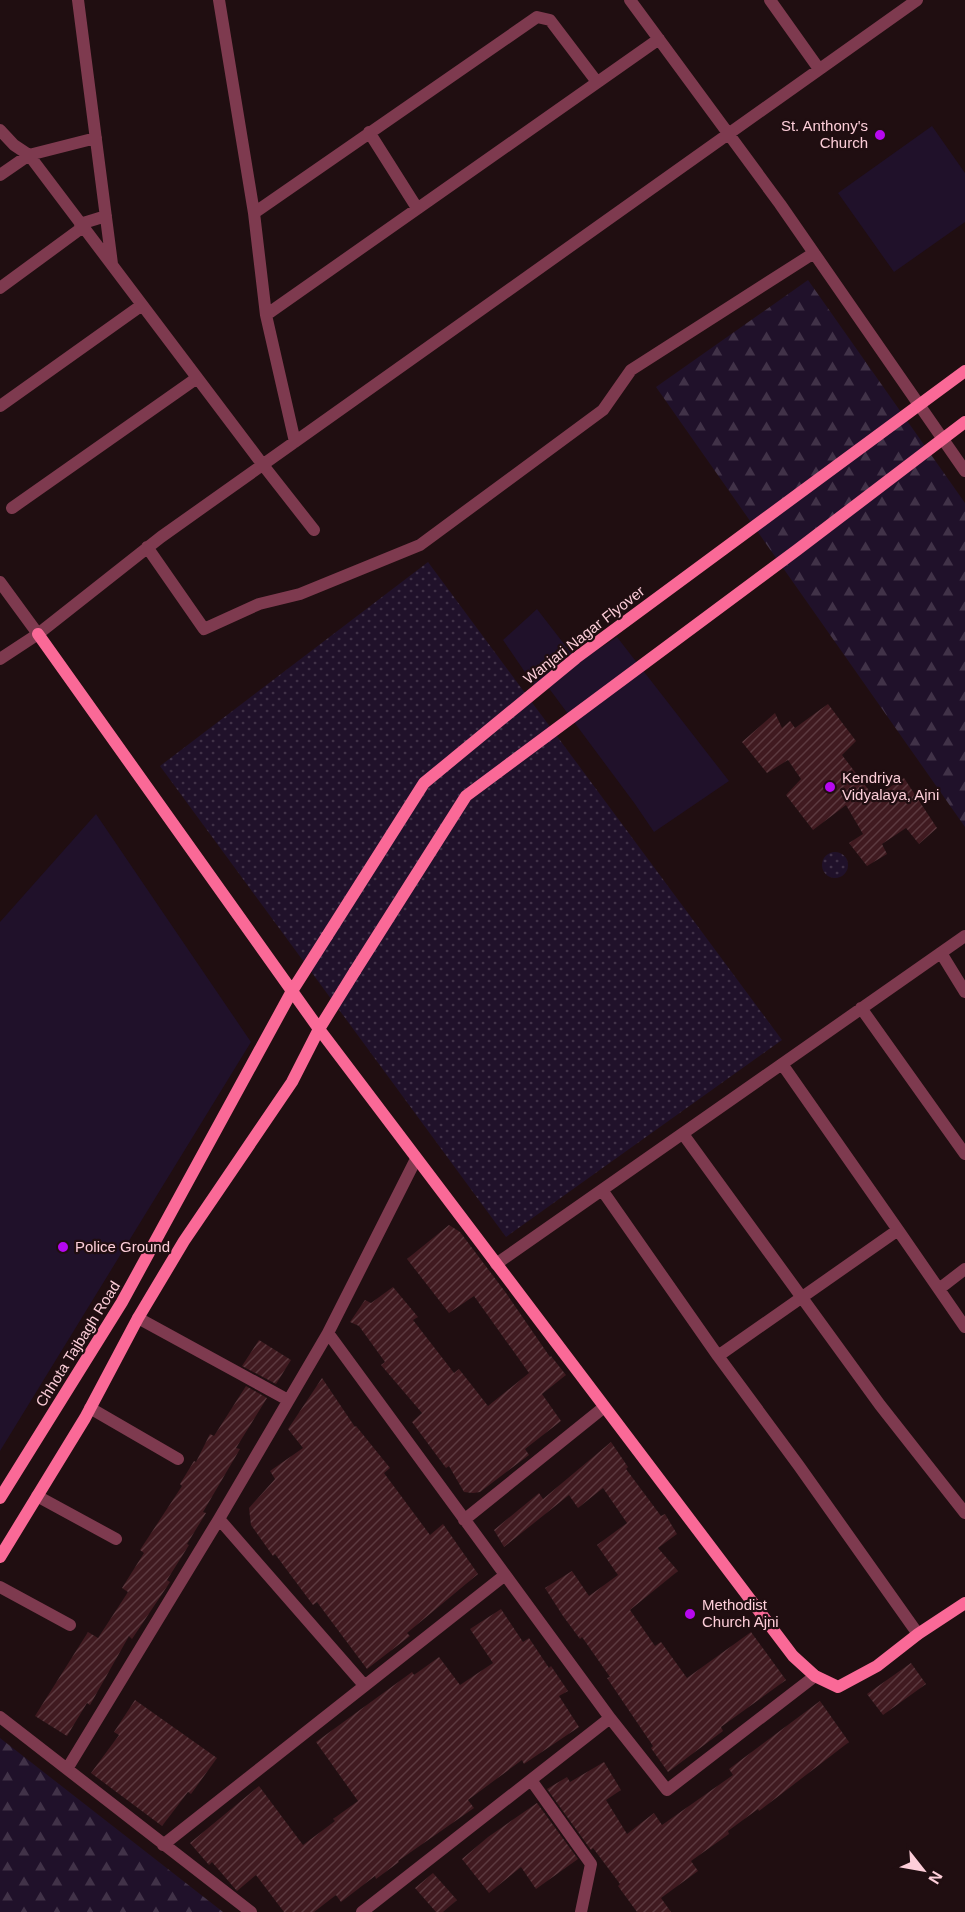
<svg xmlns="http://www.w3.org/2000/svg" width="965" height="1912" viewBox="0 0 965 1912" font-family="Helvetica,sans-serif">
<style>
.grass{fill:url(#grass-dots)}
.forest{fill:url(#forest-firs)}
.park{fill:#20112a}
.building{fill:url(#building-hatch)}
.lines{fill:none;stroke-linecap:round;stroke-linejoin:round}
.street{stroke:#7e3a4f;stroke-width:12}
.secondary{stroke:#fa6997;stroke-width:12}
.secondary-bridge{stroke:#fa6997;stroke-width:12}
.poi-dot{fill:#b708ef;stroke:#200e11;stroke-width:2}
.labels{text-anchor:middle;stroke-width:4.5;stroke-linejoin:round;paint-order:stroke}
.poi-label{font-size:15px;fill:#fdced9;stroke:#200e11;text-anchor:start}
.street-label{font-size:15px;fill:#fdced9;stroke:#200e11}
</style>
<defs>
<pattern id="grass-dots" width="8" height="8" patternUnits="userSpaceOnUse" patternTransform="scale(1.5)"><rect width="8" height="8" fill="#20112a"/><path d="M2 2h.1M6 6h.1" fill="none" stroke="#413248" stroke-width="1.8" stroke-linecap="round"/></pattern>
<pattern id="forest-firs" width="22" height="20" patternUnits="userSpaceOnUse" patternTransform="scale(1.5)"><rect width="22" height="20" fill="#20112a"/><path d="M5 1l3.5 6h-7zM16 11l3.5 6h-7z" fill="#413248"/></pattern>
<pattern id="building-hatch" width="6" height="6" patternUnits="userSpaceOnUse" patternTransform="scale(1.5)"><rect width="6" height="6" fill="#401a20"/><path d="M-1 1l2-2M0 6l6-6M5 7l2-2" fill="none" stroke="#5c3a40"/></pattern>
</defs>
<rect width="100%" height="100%" fill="#200e11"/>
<path class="grass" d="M428 562 782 1040 506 1237 160 766Z
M822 865a13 13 0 1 1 26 0a13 13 0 1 1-26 0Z"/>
<path class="forest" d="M808 280 965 503V827L656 387Z
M0 1738 223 1912H0Z"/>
<path class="park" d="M932 126 965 173V222L894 272 838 193Z
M537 609 578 662 617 637 729 781 654 832 635 804 545 683 535 687 503 640Z
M96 814 251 1042 0 1451V922Z"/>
<path class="building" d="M828 704 856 741 842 755 874 797 904 778 937 828 919 844 906 828 882 844 887 854 867 866 849 843 863 834 846 805 813 830 786 795 801 779 788 760 767 773 742 742 775 713 782 728 790 721 795 728Z
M449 1225 460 1232 506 1293 550 1357 551 1356 566 1375 542 1394 561 1421 525 1449 529 1455 480 1492 473 1493 464 1492 449 1466 446 1468 412 1422 422 1413 381 1365 385 1362 359 1326 350 1322 365 1300 371 1303 393 1287 418 1317 413 1320 454 1373 459 1369 488 1406 529 1373 474 1296 449 1313 407 1259Z
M259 1340 291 1360 276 1384 242 1366Z
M322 1378 355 1427 356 1426 390 1468 384 1473 430 1535 443 1524 478 1574 407 1633 410 1636 367 1669 317 1602 313 1605 275 1554 273 1556 251 1525 249 1508 275 1479 270 1471 303 1448 288 1429Z
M246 1386 267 1398 236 1448 240 1449 203 1512 206 1513 187 1544 189 1545 167 1580 170 1582 132 1639 129 1636 90 1705 87 1703 67 1736 35 1716 88 1632 98 1638 128 1592 122 1588 144 1553 140 1550 182 1486 180 1484 194 1461 196 1462 210 1434 214 1436Z
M611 1442 628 1467 626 1469 661 1516 665 1514 677 1534 658 1548 678 1571 630 1610 655 1646 661 1642 687 1678 751 1632 786 1680 721 1727 723 1731 668 1772 651 1748 653 1746 607 1678 610 1677 582 1637 580 1639 563 1616 545 1588 572 1571 589 1596 618 1575 597 1545 627 1523 603 1488 578 1508 569 1495 504 1547 494 1530 539 1493 543 1499Z
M501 1609 523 1642 529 1638 549 1668 551 1666 568 1691 559 1696 579 1727 524 1764 522 1760 468 1800 474 1808 398 1861 399 1862 376 1879 375 1876 341 1902 336 1895 314 1912H284L256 1875 237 1891 212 1862 209 1865 190 1843 259 1786 303 1845 335 1821 333 1819 358 1801 316 1742 412 1672 414 1675 439 1657 460 1685 493 1663 470 1629Z
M911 1663 926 1684 883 1715 867 1694Z
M135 1700 217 1758 191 1794 188 1792 162 1826 91 1773 119 1735 114 1732Z
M820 1701 849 1742 780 1795 759 1811 758 1809 728 1831 729 1834 691 1861 698 1871 661 1898 671 1912H637L618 1886 620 1884 593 1848 591 1850 547 1789 567 1777 570 1782 604 1762 621 1790 606 1800 627 1834 654 1813 662 1825 733 1775 729 1769Z
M537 1803 578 1859 536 1889 521 1867 489 1893 462 1859 488 1837Z
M433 1873 457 1900 443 1912H436L415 1888Z"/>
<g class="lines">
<path class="street" d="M78 0 112 264
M219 0 254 213 266 315
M630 0 780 204 965 471
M770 0 819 69
M0 130 14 145 29 155 263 465 314 530
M369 132 417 208
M0 175 29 155 96 138
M254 213 537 17 550 20 597 82
M80 224 106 216
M0 288 83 227
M0 406 142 305
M295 442 266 315 659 39
M12 508 197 378
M147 547 204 629 259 604 300 594 420 545 603 410 631 370 814 253
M0 582 38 634
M0 659 38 634 161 537 917 0
M941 953 965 992
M861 1008 965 1154
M782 1064 898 1230
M683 1134 880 1405 965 1513
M602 1190 718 1356 898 1230 965 1327
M496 1264 965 936
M939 1289 965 1269
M138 1318 288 1400
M328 1333 416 1159
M718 1356 799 1466 918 1634
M90 1408 178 1459
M37 1496 116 1539
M219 1519 364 1685
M464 1520 603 1408
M0 1587 70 1625
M0 1717 67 1769
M531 1780 591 1864 581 1912
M163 1845 505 1575
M251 1912 67 1769 219 1519 328 1333 610 1718 667 1790 815 1676
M362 1912 610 1718"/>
<path class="secondary" d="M38 634 319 1029 793 1656 815 1676 838 1687 877 1666 918 1634 965 1603
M0 1498 122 1302 292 991 327 936
M0 1557 85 1418 138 1318 184 1241 292 1082 319 1029 355 971"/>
<path class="secondary-bridge" d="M327 936 424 783 576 658 965 371
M355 971 466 796 797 550 965 422"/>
</g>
<g class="poi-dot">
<circle cx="880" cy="135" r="6"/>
<circle cx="830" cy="787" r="6"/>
<circle cx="63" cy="1247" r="6"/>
<circle cx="690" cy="1614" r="6"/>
</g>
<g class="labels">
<g class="poi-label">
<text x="868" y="131" text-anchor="end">St. Anthony's<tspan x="868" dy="17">Church</tspan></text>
<text x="842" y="783">Kendriya<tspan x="842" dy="17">Vidyalaya, Ajni</tspan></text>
<text x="75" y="1252">Police Ground</text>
<text x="702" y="1610">Methodist<tspan x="702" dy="17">Church Ajni</tspan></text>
</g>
<g class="street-label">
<text transform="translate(584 635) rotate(-38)" y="5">Wanjari Nagar Flyover</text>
<text transform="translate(78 1344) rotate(-58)" y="5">Chhota Tajbagh Road</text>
</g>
</g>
<g transform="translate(923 1870) rotate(121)" stroke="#200e11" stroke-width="4.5" paint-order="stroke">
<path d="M0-4.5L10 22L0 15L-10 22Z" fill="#fdced9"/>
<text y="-9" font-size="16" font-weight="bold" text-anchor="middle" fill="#fdced9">N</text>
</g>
</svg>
